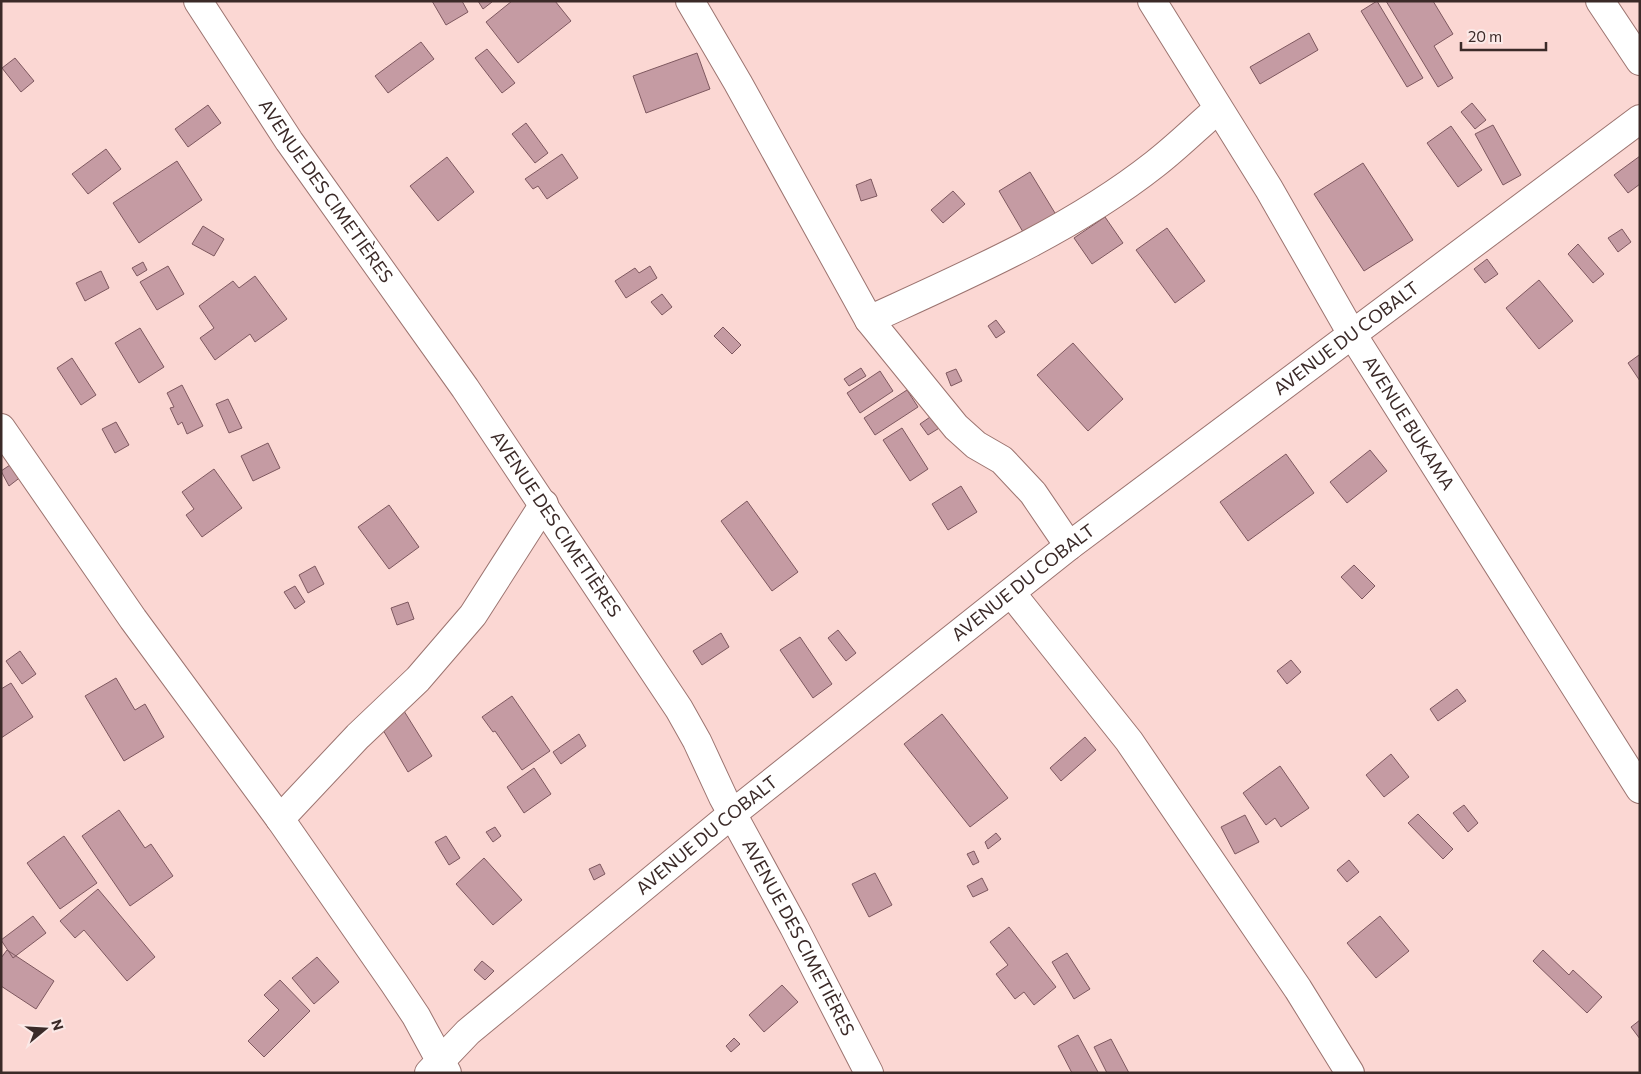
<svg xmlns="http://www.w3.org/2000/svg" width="1641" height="1074" viewBox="0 0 1641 1074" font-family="Commissioner,sans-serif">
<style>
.building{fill:#c59ba3;stroke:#7e585f}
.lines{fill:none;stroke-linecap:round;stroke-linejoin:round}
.minor-casing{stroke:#9c7470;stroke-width:30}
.minor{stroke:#fff;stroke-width:28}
.labels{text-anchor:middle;stroke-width:4;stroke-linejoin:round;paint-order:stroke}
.street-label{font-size:18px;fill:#3b2a28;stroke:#fbe9e7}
</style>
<rect width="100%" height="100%" fill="#fbd7d3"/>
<path class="building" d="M432 1H462L468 12 446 25Z
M478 1H491L492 2 483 9Z
M512 1H555L571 21 518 63 486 22Z
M1377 1 1423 78 1407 87 1361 11Z
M1386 1H1433L1453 34 1434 46 1453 78 1438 87Z
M1309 33 1318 50 1260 84 1250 67Z
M421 42 434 59 388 93 375 76Z
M487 49 515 83 502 93 475 58Z
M697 53 710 89 646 113 633 76Z
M15 58 34 81 21 92 2 68Z
M1472 103 1486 120 1475 129 1461 112Z
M208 105 221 123 188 147 175 129Z
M526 123 548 153 535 163 512 134Z
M1493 125 1521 175 1503 185 1475 134Z
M1451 126 1482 170 1458 187 1427 143Z
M106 149 121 169 88 194 72 174Z
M562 154 578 178 547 199 538 186 533 189 525 179Z
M1640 156V184L1628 193 1614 175Z
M447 157 474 192 438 221 410 186Z
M177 161 202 200 139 243 113 203Z
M1363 163 1413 240 1364 271 1314 194Z
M1030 172 1058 218 1026 237 999 191Z
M871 179 877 196 861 201 856 185Z
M953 191 965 204 943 223 931 210Z
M1105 217 1123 243 1092 264 1074 238Z
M203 226 224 239 214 256 192 244Z
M1167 228 1205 281 1175 303 1136 250Z
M1622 229 1631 242 1618 252 1608 238Z
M1578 244 1604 274 1593 283 1568 254Z
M1487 259 1498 274 1485 283 1474 269Z
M143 262 147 270 137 276 132 268Z
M168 266 184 294 157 310 140 282Z
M650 266 657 278 626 298 615 281 635 268 639 273Z
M101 271 109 288 85 301 76 283Z
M255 276 287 319 255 342 250 334 215 360 200 338 214 328 199 306 233 281 239 288Z
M1539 280 1573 321 1539 349 1506 308Z
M662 294 672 307 662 315 651 302Z
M996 320 1005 332 996 338 988 326Z
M723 327 741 345 732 354 714 336Z
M140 328 164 367 139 383 115 343Z
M1073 343 1123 399 1088 431 1037 375Z
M1639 355 1640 356V381L1628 363Z
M72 358 96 395 81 405 57 368Z
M861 368 866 376 849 386 844 379Z
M956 369 962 381 951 386 946 373Z
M880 371 893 391 860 413 847 393Z
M182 385 203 426 187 434 182 422 178 425 170 408 174 407 167 393Z
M907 390 918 407 875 435 864 418Z
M228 399 242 428 229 433 216 404Z
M933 415 941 427 928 435 920 424Z
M116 422 129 445 115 453 102 429Z
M902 428 928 469 910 481 883 440Z
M268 443 280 468 253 481 241 456Z
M1370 450 1387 471 1347 503 1330 482Z
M1286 454 1314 493 1248 541 1220 502Z
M13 463 22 476 9 486 1 471Z
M214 469 242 508 202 537 186 515 194 509 182 492Z
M961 486 977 512 948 530 932 504Z
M747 501 798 572 772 591 721 521Z
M389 505 419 547 389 569 358 527Z
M1354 565 1375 586 1362 599 1341 577Z
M315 566 324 584 308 593 299 575Z
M295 586 305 602 295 609 284 592Z
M408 602 414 619 397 625 391 608Z
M838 630 856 653 846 661 828 638Z
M721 633 729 647 702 665 693 651Z
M800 637 832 684 813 698 780 650Z
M20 651 36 674 22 684 6 661Z
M1291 660 1301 672 1287 684 1277 671Z
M116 678 135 710 145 704 164 737 124 761 85 696Z
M11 683 33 717 1 738V689Z
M1457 689 1466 701 1438 721 1430 709Z
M512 696 550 751 522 770 495 731 493 732 482 717Z
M404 711 432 756 408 772 380 725Z
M942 714 1008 798 970 827 904 744Z
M579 734 586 746 561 764 553 752Z
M1085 737 1096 750 1061 781 1050 768Z
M1391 754 1409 777 1384 797 1366 775Z
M1280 766 1309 808 1281 827 1275 818 1266 825 1243 793Z
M534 768 551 794 524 813 507 787Z
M1464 805 1478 823 1468 832 1453 813Z
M119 810 145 848 151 844 173 876 130 906 82 836Z
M1418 814 1453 849 1443 859 1408 823Z
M1245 815 1259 842 1235 854 1221 827Z
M495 827 501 836 493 842 486 832Z
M996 833 1001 839 988 849 985 842Z
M64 836 97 883 60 909 27 863Z
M446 836 460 858 449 865 435 842Z
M974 851 979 862 973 865 967 854Z
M484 858 522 900 493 925 456 884Z
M1349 860 1359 872 1347 882 1337 870Z
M600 864 605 874 594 880 589 869Z
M875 873 892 905 869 917 852 884Z
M982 878 988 890 973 897 967 886Z
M98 889 155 957 127 981 84 930 75 938 60 921Z
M33 916 46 933 13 958 1 940Z
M1380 916 1409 951 1376 978 1347 943Z
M1009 927 1056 987 1034 1005 1024 992 1015 999 996 974 1008 965 990 942Z
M7 950 54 981 36 1009 1 986V958Z
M1543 950 1569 975 1573 970 1602 997 1587 1013 1533 961Z
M1067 953 1090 989 1074 999 1052 962Z
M317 957 339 982 314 1004 292 978Z
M482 961 494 971 485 980 474 970Z
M280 980 310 1011 264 1057 248 1041 279 1010 264 995Z
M782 985 798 1002 764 1032 749 1015Z
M1640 1020V1039L1631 1027Z
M1078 1035 1098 1072V1073H1072L1058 1046Z
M734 1038 740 1044 731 1052 726 1046Z
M1111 1039 1129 1073H1107L1094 1047Z"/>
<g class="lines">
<defs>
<g id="minor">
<path id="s1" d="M198 1 289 141 465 388 679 709 697 741 723 797 794 927 869 1073"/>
<path d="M690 1 738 83 869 320 956 427 976 445 1002 460 1033 493 1069 546"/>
<path id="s2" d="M1152 1 1269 189 1352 334 1640 789"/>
<path d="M1600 1 1640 61"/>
<path d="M869 320C967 275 1070 231 1155 164 1177 147 1197 127 1218 109"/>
<path d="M1 428 133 619 280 819 394 983 416 1016 447 1073"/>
<path d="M1012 594 1129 741 1298 989 1350 1073"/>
<path d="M280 819 358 736 418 679 473 615 544 504"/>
<path id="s3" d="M429 1073 468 1032 732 814 1069 546 1640 119"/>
</g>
</defs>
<use href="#minor" class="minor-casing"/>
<use href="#minor" class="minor"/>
</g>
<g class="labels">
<g class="street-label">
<text dy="6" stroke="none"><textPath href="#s1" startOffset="229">AVENUE DES CIMETIÈRES</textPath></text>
<text dy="6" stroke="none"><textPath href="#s3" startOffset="1176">AVENUE DU COBALT</textPath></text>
<text dy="6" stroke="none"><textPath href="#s2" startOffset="494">AVENUE BUKAMA</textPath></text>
<text dy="6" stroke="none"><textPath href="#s1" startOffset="634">AVENUE DES CIMETIÈRES</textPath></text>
<text dy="6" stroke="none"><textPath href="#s3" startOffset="771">AVENUE DU COBALT</textPath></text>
<text dy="6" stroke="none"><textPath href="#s3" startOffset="366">AVENUE DU COBALT</textPath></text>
<text dy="6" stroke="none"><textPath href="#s1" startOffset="1114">AVENUE DES CIMETIÈRES</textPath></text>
</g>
</g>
<rect width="1641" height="1074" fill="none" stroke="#3b2a28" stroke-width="5"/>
<g transform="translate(45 1029) rotate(72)" stroke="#fbe9e7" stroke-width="4" paint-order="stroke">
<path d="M0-4L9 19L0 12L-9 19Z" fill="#3b2a28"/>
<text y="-8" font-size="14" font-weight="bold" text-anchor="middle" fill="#3b2a28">N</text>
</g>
<path d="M1461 42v8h85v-8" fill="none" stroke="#3b2a28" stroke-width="2.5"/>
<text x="1468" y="42" font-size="15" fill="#3b2a28" stroke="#fbe9e7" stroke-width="4" paint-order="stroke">20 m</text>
</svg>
